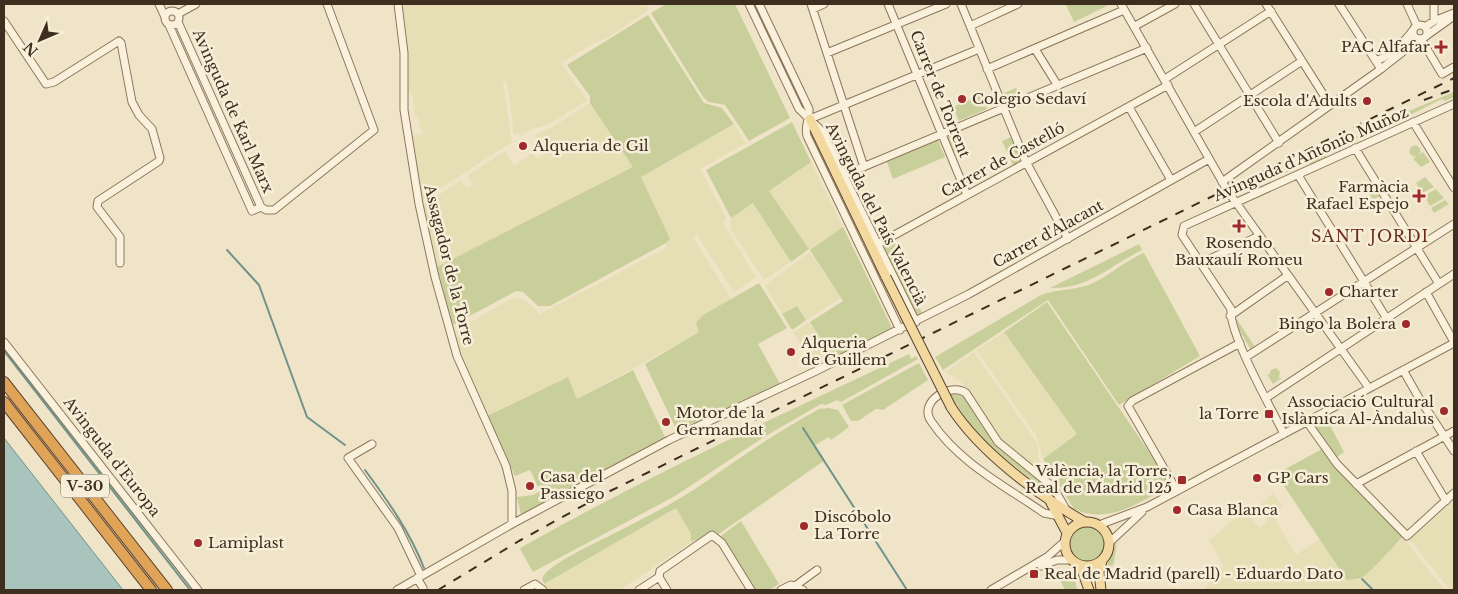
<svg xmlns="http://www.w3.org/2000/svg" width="1458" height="594" viewBox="0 0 1458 594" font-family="'Libre Baskerville',serif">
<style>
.farmland{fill:#e6deb5}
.green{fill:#c9cf9b}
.water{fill:#a9c4bc;stroke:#6f938a}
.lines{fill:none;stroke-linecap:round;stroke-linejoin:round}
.stream{stroke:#6f938a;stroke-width:2}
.minor-casing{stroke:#8d765c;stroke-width:9}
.major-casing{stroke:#5b4430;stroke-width:11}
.highway-casing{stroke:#5b4430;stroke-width:12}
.minor{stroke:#faf1dc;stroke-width:7}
.major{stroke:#f3d9a0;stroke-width:9}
.highway{stroke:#e0a458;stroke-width:10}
.rail{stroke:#3d2e20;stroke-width:2;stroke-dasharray:9 9;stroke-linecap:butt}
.major-bridge-casing{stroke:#5b4430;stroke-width:11;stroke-linecap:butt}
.major-bridge{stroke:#f3d9a0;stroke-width:9}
.poi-dot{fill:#9e2a2b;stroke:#f7eed8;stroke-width:2}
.labels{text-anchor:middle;stroke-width:5;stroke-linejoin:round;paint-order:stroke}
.shield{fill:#f7eed8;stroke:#756857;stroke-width:1}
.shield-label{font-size:14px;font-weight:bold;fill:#3d2e20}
.poi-label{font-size:15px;fill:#3d2e20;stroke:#f7eed8;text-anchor:start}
.street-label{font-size:15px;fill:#3d2e20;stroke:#f7eed8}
.neighbourhood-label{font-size:16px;letter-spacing:1px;fill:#6b2e1e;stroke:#f7eed8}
</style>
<rect width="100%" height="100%" fill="#f0e4c8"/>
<path class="farmland" d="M402 4H646L649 10 609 37 594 43 561 63 587 100 550 124 531 129 520 136 519 133 514 135 507 81H503L512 142 421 201 412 135 423 134 422 129H420L418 117H415L412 93H408V58Z
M590 103 634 167 437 267 422 206 461 180 466 188 472 185 468 175 505 151 514 165 533 153 537 159 545 153 535 135 551 128Z
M734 124 746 143 700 169 727 219 723 222 756 277 734 293 697 235 693 237 731 299 703 315 696 323 700 332 577 399 567 377 487 416 461 357 456 331 514 297 526 301 540 314 668 247 666 243 669 239 641 177Z
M811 162 843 227 810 250 769 191Z
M753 203 791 262 764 280 730 228 731 218Z
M810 252 841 298 806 320 797 306 782 314 765 285Z
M810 322 834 359 816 367 793 332Z
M1004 332 1077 434 1043 459 1036 435 976 350Z
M974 352 1037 443 1039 459 1055 484 1018 456 999 439 975 398 960 381 946 372Z
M1273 493 1283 507 1273 515 1296 555 1320 539 1347 580H1362L1377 561 1403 538 1445 590H1373L1363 580 1372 590H1203L1223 566 1209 540 1246 510 1259 528 1268 521 1258 507Z
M1454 500V590H1450L1410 540Z
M676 508 691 534V542L620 590H547L544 584Z"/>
<path class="green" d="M666 4H735L790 118 749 141 725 105 709 102 703 97 651 13Z
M1068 4H1108L1109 5 1074 22 1066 5Z
M648 15 704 103 722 108 734 124 641 177 670 239 666 243 550 306H538L523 292 516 291 453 325 437 267 633 167 590 103V96L567 65Z
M1016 88 1021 97 1006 103 1002 94Z
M1454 92V97L1445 101 1442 99 1398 121 1396 119 1325 154 1326 158 1311 165 1308 162 1247 191 1397 116Z
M981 95 987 109 959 121 953 107Z
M792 122 811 162 769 191 809 249 791 262 753 203 731 218 706 170Z
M953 134 960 149 954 152 947 136Z
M1011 137 1021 161 1013 165 1002 141Z
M938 140 945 157 893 179 887 162Z
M1409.5 151a5.5 5.5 0 1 1 11 0a5.5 5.5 0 1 1-11 0Z
M1423 152 1430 162 1421 167 1413 159Z
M1425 177 1434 187 1422 193 1416 183Z
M1373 186 1380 196 1373 200 1367 190Z
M1436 189 1444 198 1430 206 1424 196Z
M1445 200 1449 204 1434 213 1431 208Z
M843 227 893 330 834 359 810 322 843 301 810 250Z
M894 241 922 313 917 316 883 247Z
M1139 244 1142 250C1109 266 1090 289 1050 288Z
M1144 253 1200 356 1119 405 1048 300 943 370 935 357 1041 295C1059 288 1079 291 1097 281 1113 273 1126 260 1144 253Z
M759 283 787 328 758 344 780 384 678 433 645 364 699 332 696 323 703 315Z
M1047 302 1170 483V486C1140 502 1109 525 1074 509L1043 459 1077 434 1004 332Z
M797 306 806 320 792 330 782 314Z
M1236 318 1255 347 1251 350 1234 321Z
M909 354 911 359 916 356 918 359 841 402 837 400 826 405 821 404 764 437 675 496 533 572 520 549 522 547C647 476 779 416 909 354Z
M919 363 928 380 883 410 876 409 858 421H851L842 405Z
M1276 368 1280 372 1279 378H1282L1273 384 1267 374 1269 375 1271 370Z
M633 370 666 439 521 515 517 497 533 495 540 491 530 470 515 476 487 416 568 377 577 399Z
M960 392 1007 453 1045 482 1061 502 981 440 949 394Z
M828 408 838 410 849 427 831 440 829 437 815 445 825 460 716 536 710 534 691 542V534L676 508 544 584 542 578C549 564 595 543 611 535 640 520 671 505 698 487 738 459 777 432 819 409Z
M1327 420 1344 452 1337 457 1314 427Z
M1322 449 1332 463 1403 536C1401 539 1366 576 1363 577 1359 580 1352 579 1347 580L1276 474Z
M741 521 779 584 769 590H755L721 536Z
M1069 544a18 18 0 1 1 36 0a18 18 0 1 1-36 0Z
M1117 541 1114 563 1109 573 1103 574Z
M1063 569 1075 579 1077 590H1065L1055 571Z"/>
<path class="water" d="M4 438 123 590H4Z"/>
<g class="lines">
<path class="stream" d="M227 250 259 285 307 417 345 445
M4 348 193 590
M4 351 190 590
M803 428 907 590
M365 470C388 501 410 532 424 568
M1362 579 1373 590"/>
<defs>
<path id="minor" d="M159 4 165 17
M398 4 404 53V110L419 204 435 277 457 356 506 466 512 491V524
M749 4 799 109 822 131 916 322
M759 4 809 109C810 119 804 126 807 136L900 330
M811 4 864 167
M888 4 967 195
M961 4 1025 160 1068 239
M1121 4 1227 190 1369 388
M1194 4 1279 143
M1266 4 1330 105
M1339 4 1381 69
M1407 4 1417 26
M813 9 824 4
M165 18a7 7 0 1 1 14 0a7 7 0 1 1-14 0Z
M178 14 196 4
M4 21 46 84 54 82 119 41 121 43 132 102 139 115 152 129 160 158 159 161 98 201 97 207 120 237V263
M1434 21V4
M1413 32a7 7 0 1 1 14 0a7 7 0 1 1-14 0Z
M169 25 252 211 261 207 178 22
M970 26 1018 4
M1135 26 1175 4
M1425 27 1434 21 1454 13
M1426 36 1454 16
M1421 39 1442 74 1454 67
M1035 49 1058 86
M827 53 946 4
M1375 60C1385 61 1407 39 1413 30
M987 69 1124 10
M1165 79 1271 11
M1129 107 1171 180
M810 119 979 49
M1413 122 1454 188
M1194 132 1302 61
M1355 148 1439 284
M844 175 1147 48
M1298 175 1387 319
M1222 182 1381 69 1419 39
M261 207 266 210H274L374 130 327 4
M878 244 1168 85
M1201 263 1259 236
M1426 292 1454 342
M1230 316 1287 276
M4 342 198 590
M1246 357 1454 224
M1403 370 1419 398 1454 451
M1266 398 1454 274
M1307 422 1337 464 1407 536 1454 493
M1284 434C1272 410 1228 332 1231 309L1182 235 1184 226 1454 104
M372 444 348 458 398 528 421 576
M1416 451 1446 501
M1356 484 1454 431
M1177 491 1128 406 1132 401 1240 343
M1059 516 1044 513C1005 486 958 462 931 421 918 402 950 382 966 393L998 442 1053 487 1067 511
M1099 525 1147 507 1454 343
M1110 542 1142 512
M1041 566 1057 560H1072
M659 577 667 590
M417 578 423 588
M795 586 817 570
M397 590 512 524 669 440 816 371 969 294 1209 159
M524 590 535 584 543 590
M639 590 659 577 660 571 712 535 722 543 751 590
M781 590 791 585 803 590
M991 590 1047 557 1064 542"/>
<path id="major" d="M810 119 886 277
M951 407C980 452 1037 494 1083 521
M1051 503 1067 533
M1065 544a22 22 0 1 1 44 0a22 22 0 1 1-44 0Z
M1080 565 1089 590
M1101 590 1099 572 1102 561"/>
<path id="highway" d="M4 382 167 590
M4 402 151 590"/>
</defs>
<use href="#minor" class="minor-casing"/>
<use href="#major" class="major-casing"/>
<use href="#highway" class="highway-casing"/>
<use href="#minor" class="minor"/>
<use href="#major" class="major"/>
<use href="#highway" class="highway"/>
<path class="rail" d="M1424 100 1454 89
M438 590 519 541 604 494 1454 78"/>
<defs>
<path id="major-bridge" d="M886 277 951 407"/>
</defs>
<use href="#major-bridge" class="major-bridge-casing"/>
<use href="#major-bridge" class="major-bridge"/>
</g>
<g class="poi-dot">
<path d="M1438.5 39.5h5v5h5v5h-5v5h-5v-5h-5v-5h5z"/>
<circle cx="962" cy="99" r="5"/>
<circle cx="1367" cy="101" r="5"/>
<circle cx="523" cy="146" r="5"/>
<path d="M1416.5 188.5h5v5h5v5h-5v5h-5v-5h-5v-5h5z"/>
<path d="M1236.5 218.5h5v5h5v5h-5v5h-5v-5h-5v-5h5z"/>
<circle cx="1329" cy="292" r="5"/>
<circle cx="1406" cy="324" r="5"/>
<circle cx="791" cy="352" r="5"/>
<circle cx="1444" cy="411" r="5"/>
<rect x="1264" y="409" width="10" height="10" rx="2.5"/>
<circle cx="666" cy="422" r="5"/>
<circle cx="1257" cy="478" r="5"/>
<rect x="1177" y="475" width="10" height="10" rx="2.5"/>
<circle cx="530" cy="486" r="5"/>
<circle cx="1177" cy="510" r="5"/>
<circle cx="804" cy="526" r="5"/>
<circle cx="198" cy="543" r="5"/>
<rect x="1029" y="569" width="10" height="10" rx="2.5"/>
</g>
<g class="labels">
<rect class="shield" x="61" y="474.5" width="48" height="23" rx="4"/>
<g class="shield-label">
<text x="85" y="491">V-30</text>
</g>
<g class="poi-label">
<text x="1430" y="52" text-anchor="end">PAC Alfafar</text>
<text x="972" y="104">Colegio Sedaví</text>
<text x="1357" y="106" text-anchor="end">Escola d'Adults</text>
<text x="533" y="151">Alqueria de Gil</text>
<text x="1409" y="192" text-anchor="end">Farmàcia<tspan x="1409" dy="17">Rafael Espejo</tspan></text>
<text x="1239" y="248" text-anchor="middle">Rosendo<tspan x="1239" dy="17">Bauxaulí Romeu</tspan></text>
<text x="1339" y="297">Charter</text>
<text x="1396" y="329" text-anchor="end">Bingo la Bolera</text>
<text x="801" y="348">Alqueria<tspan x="801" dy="17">de Guillem</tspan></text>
<text x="1434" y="407" text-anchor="end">Associació Cultural<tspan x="1434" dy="17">Islàmica Al-Àndalus</tspan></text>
<text x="676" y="418">Motor de la<tspan x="676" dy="17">Germandat</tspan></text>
<text x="1259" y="419" text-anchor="end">la Torre</text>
<text x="1172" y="476" text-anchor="end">València, la Torre,<tspan x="1172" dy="17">Real de Madrid 125</tspan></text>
<text x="540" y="482">Casa del<tspan x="540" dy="17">Passiego</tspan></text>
<text x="1267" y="483">GP Cars</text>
<text x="1187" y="515">Casa Blanca</text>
<text x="814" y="522">Discóbolo<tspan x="814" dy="17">La Torre</tspan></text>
<text x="208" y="548">Lamiplast</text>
<text x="1044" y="579">Real de Madrid (parell) - Eduardo Dato</text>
</g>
<g class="street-label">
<text transform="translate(940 94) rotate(68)" y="5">Carrer de Torrent</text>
<text transform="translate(233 111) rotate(66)" y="5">Avinguda de Karl Marx</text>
<text transform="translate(1311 154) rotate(-24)" y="5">Avinguda d’Antonio Muñoz</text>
<text transform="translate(1003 160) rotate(-29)" y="5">Carrer de Castelló</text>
<text transform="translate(876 214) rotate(63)" y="5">Avinguda del País Valencià</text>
<text transform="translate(1048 234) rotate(-29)" y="5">Carrer d'Alacant</text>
<text transform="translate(449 265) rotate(76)" y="5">Assagador de la Torre</text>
<text transform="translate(112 457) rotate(52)" y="5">Avinguda d'Europa</text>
</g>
<g class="neighbourhood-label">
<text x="1370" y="242">SANT JORDI</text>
</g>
</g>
<rect width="1458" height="594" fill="none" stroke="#3d2e20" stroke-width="10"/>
<g transform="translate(40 40) rotate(225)" stroke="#f7eed8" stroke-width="4" paint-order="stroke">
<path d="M0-4L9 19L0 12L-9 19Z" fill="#3d2e20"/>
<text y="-8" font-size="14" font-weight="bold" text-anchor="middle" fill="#3d2e20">N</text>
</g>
</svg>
